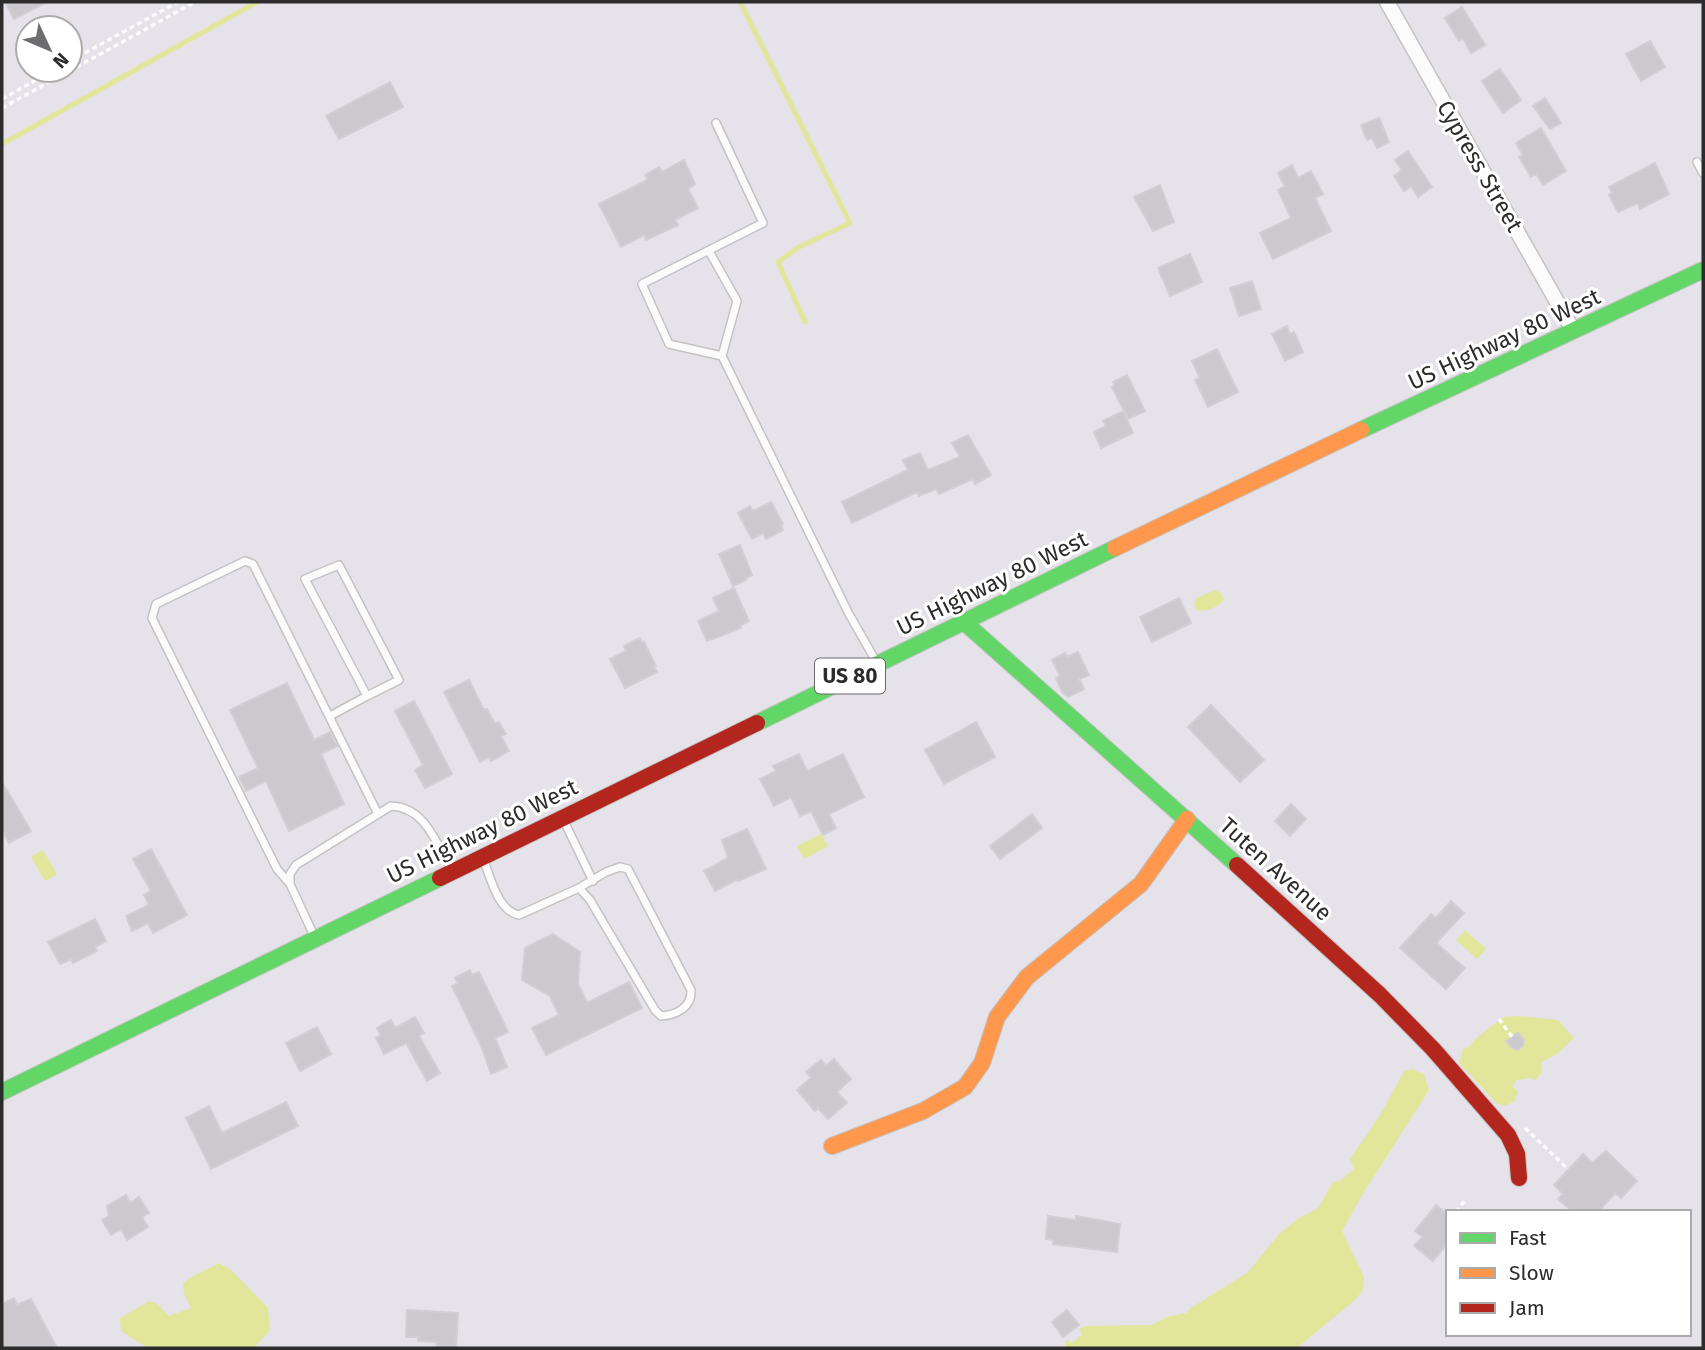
<svg xmlns="http://www.w3.org/2000/svg" width="1705" height="1350" viewBox="0 0 1705 1350" font-family="'Fira Sans',sans-serif">
<style>
.water{fill:#e2e69b}
.lines{fill:none;stroke-linecap:round;stroke-linejoin:round}
.stream{stroke:#e2e69b;stroke-width:5}
.building{fill:#cbc9ce;stroke:#d1ced4;stroke-width:2}
.lane-casing{stroke:#c3c3c3;stroke-width:10}
.street-casing{stroke:#c3c3c3;stroke-width:17}
.fast-casing{stroke:#c3c3c3;stroke-width:18}
.slow-casing{stroke:#c3c3c3;stroke-width:18}
.jam-casing{stroke:#c3c3c3;stroke-width:18}
.path{stroke:#fbfbfc;stroke-width:3.5;stroke-dasharray:5 3.5;stroke-linecap:butt}
.lane{stroke:#fbfbfc;stroke-width:7}
.street{stroke:#fbfbfc;stroke-width:14}
.fast{stroke:#63d668;stroke-width:16}
.slow{stroke:#ff974d;stroke-width:16}
.jam{stroke:#b3261e;stroke-width:16}
.labels{text-anchor:middle;stroke-width:6;stroke-linejoin:round;paint-order:stroke}
.shield{fill:#fff;stroke:#6b6b6b;stroke-width:2}
.shield-label{font-size:21px;font-weight:bold;fill:#2c2c2c}
.street-label{font-size:23px;fill:#2c2c2c;stroke:#fff}
</style>
<rect width="100%" height="100%" fill="#e5e2e9"/>
<path class="water" d="M1215 590 1221 593 1224 599C1219 608 1206 611 1197 611L1194 605 1196 598Z
M821 834 828 846 804 859 797 846Z
M43 850 57 874 45 881 31 857Z
M1465 930 1486 949 1477 959 1456 940Z
M1508 1015 1509 1017 1519 1016 1558 1020 1574 1038 1557 1054 1541 1062 1542 1072 1536 1080 1531 1078 1516 1080 1513 1086 1518 1092 1515 1101 1505 1106 1496 1103 1459 1063 1463 1049C1472 1047 1473 1040 1480 1035 1489 1028 1498 1020 1508 1015Z
M1412 1069 1424 1074 1429 1090 1364 1192 1342 1231 1364 1277 1363 1290 1355 1300 1297 1348H1064L1067 1339 1071 1343 1082 1335 1079 1329 1086 1326 1152 1325 1167 1317 1186 1313 1191 1308 1248 1272 1279 1234 1299 1218 1318 1208 1333 1182 1340 1181 1354 1169 1350 1159 1379 1117 1404 1071Z
M219 1263 232 1271 268 1308 270 1330 254 1348H148L121 1331 120 1318 149 1301 157 1304 169 1316 191 1308 184 1294 183 1284 188 1279Z"/>
<g class="lines">
<path class="stream" d="M740 2 850 223 799 247 778 262 805 322
M2 144 257 2"/>
</g>
<path class="building" d="M5 2H47L14 19Z
M1462 7 1485 45 1471 53 1463 38 1459 41 1445 18Z
M1650 41 1665 67 1641 81 1626 54Z
M1500 69 1521 100 1503 113 1482 81Z
M390 82 403 107 339 139 326 116Z
M1545 98 1561 123 1550 129 1533 106Z
M1379 118 1389 142 1377 148 1372 138 1367 140 1361 125Z
M1541 128 1566 171 1543 185 1536 174 1531 177 1519 157 1523 155 1516 143Z
M1408 151 1432 187 1418 197 1411 186 1404 191 1394 176 1402 170 1395 160Z
M684 160 695 184 688 189 698 208 675 220 678 225 646 240 644 235 621 247 599 204 648 180 645 175 659 167 662 172Z
M1655 163 1669 194 1640 209 1638 203 1618 212 1609 195 1612 193 1609 187Z
M1292 165 1298 178 1311 171 1323 194 1315 198 1331 231 1273 259 1260 233 1291 218 1278 190 1285 186 1278 173Z
M1160 185 1174 222 1153 231 1134 197Z
M1190 254 1202 282 1170 296 1158 268Z
M1252 281 1261 309 1239 316 1230 288Z
M1287 326 1290 334 1294 332 1303 352 1285 361 1272 334Z
M1217 349 1238 392 1208 407 1195 380 1200 378 1192 361Z
M1127 375 1145 411 1128 419 1112 387 1115 385 1113 382Z
M1123 411 1133 433 1101 448 1094 432 1106 426 1103 421Z
M968 435 991 475 975 484 973 479 939 494 936 489 919 496 917 492 852 523 842 502 908 470 903 460 920 453 928 470 960 457 952 443Z
M771 502 783 524 781 526 783 530 766 539 763 533 752 539 738 513 750 506 753 511Z
M740 545 752 575 746 578V580L733 586 719 554Z
M734 588 749 621 740 626 741 628 707 641 698 621 719 611 713 598Z
M1179 598 1191 623 1152 642 1140 617Z
M640 638 642 643 644 642 656 666 654 667 657 672 625 688 610 659 626 651 624 646Z
M1078 652 1089 675 1079 679 1084 689 1068 697 1062 692 1056 678 1060 676 1052 660 1065 653 1067 657Z
M469 680 484 710 487 709 495 724 499 722 506 734 501 736 509 751 491 761 489 757 480 762 444 692Z
M287 683 314 740 330 732 337 746 321 754 344 804 289 831 266 781 246 791 239 777 258 768 230 710Z
M414 701 452 774 425 788 415 770 423 765 395 711Z
M1211 705 1264 760 1240 782 1188 727Z
M976 722 995 757 944 784 925 750Z
M799 754 807 771 843 754 864 797 829 814 836 828 823 835 811 811 800 816 791 797 774 806 760 779 776 771 773 766Z
M2 782 31 831 9 843 2 830Z
M1291 804 1306 819 1290 836 1275 821Z
M1032 814 1042 828 1000 859 990 846Z
M747 829 766 869 738 881V879L715 891 704 871 728 858 722 840Z
M151 849 187 915 153 933 148 923 132 931 126 916 149 905 144 895 151 891 133 859Z
M1451 901 1464 913 1436 943 1465 968 1446 989 1400 948 1431 914 1436 918Z
M95 919 106 941 95 947 97 951 73 963 71 959 60 964 48 942Z
M553 934 580 952 578 984 587 1003 629 982 642 1008 546 1055 532 1028 559 1015 550 996 522 980 525 948Z
M470 970 472 975 479 972 508 1032 495 1038 507 1067 491 1074 482 1048 452 986 458 983 455 978Z
M415 1017 424 1033 419 1036 440 1073 427 1081 406 1043 384 1054 376 1038 381 1035 377 1028 391 1020 395 1028Z
M317 1027 331 1054 300 1071 286 1043Z
M1518 1033 1524 1040 1523 1046 1517 1050 1512 1048 1506 1041Z
M834 1059 851 1079 837 1092 847 1103 828 1119 818 1108 815 1111 797 1090 811 1078 806 1072 821 1060 826 1066Z
M286 1102 298 1126 211 1169 186 1118 209 1106 222 1133Z
M1606 1151 1637 1181 1621 1198 1615 1193 1598 1212H1573L1558 1199 1563 1194 1554 1185 1583 1154 1592 1163Z
M126 1195 129 1201 132 1202 139 1197 149 1213 142 1217 148 1227 127 1240 121 1229 111 1235 102 1220 109 1216 107 1206Z
M1436 1205 1448 1215V1243L1433 1261 1414 1246 1423 1237 1415 1231Z
M1048 1216 1076 1220V1216L1120 1224 1117 1252 1053 1244V1240L1046 1239Z
M14 1298 17 1305 31 1299 57 1348H2V1304Z
M407 1310 458 1313 456 1348H436L437 1342 418 1341V1337H406Z
M1067 1310 1079 1325 1063 1337 1052 1322Z"/>
<g class="lines">
<defs>
<path id="lane" d="M716 123 763 223 642 284 669 344 722 356
M1697 162 1703 173
M709 251 737 301 722 356 849 614 877 663
M330 716 367 696 305 579 339 565 399 680 367 696
M563 819 593 881
M484 861C491 879 498 911 519 915L579 888 606 872 620 867 628 869 691 990C692 1007 677 1015 661 1016L655 1010 590 900 579 888
M290 884 277 869 152 618 156 604 245 561 253 564 378 814
M315 938 290 884V874L296 865 391 806C425 807 436 843 452 870"/>
<path id="street" d="M1387 2 1573 330"/>
<path id="fast" d="M1361 430 1703 270
M964 622 1237 865
M757 723 1115 548
M2 1092 440 878"/>
<path id="slow" d="M1115 548 1361 430
M832 1146 923 1111 965 1087 982 1063 997 1017 1027 977 1141 884 1187 819"/>
<path id="jam" d="M1237 865 1380 995 1433 1049 1508 1135 1517 1154 1519 1178
M440 878 757 723"/>
</defs>
<use href="#lane" class="lane-casing"/>
<use href="#street" class="street-casing"/>
<use href="#fast" class="fast-casing"/>
<use href="#slow" class="slow-casing"/>
<use href="#jam" class="jam-casing"/>
<path class="path" d="M70 61 178 2
M2 99 54 70
M2 108 195 2
M1499 1019 1512 1037
M1525 1128 1568 1169
M1456 1212 1466 1199"/>
<use href="#lane" class="lane"/>
<use href="#street" class="street"/>
<use href="#fast" class="fast"/>
<use href="#slow" class="slow"/>
<use href="#jam" class="jam"/>
</g>
<g class="labels">
<rect class="shield" x="815" y="658.5" width="70" height="35" rx="5"/>
<g class="shield-label">
<text x="850" y="683">US 80</text>
</g>
<g class="street-label">
<text transform="translate(1480 166) rotate(60)" y="8">Cypress Street</text>
<text transform="translate(1504 339) rotate(-25)" y="8">US Highway 80 West</text>
<text transform="translate(992 583) rotate(-26)" y="8">US Highway 80 West</text>
<text transform="translate(482 831) rotate(-26)" y="8">US Highway 80 West</text>
<text transform="translate(1276 869) rotate(42)" y="8">Tuten Avenue</text>
</g>
</g>
<rect width="1705" height="1350" fill="none" stroke="#2c2c2c" stroke-width="7"/>
<rect x="1446" y="1210" width="245" height="126" fill="#ffffff" stroke="#ababab" stroke-width="2"/>
<rect x="1460" y="1233" width="35" height="10" fill="#63d668" stroke="#ababab" stroke-width="2"/>
<text x="1509" y="1245" font-size="21" fill="#2c2c2c">Fast</text>
<rect x="1460" y="1268" width="35" height="10" fill="#ff974d" stroke="#ababab" stroke-width="2"/>
<text x="1509" y="1280" font-size="21" fill="#2c2c2c">Slow</text>
<rect x="1460" y="1303" width="35" height="10" fill="#b3261e" stroke="#ababab" stroke-width="2"/>
<text x="1509" y="1315" font-size="21" fill="#2c2c2c">Jam</text>
<g transform="translate(49 49) rotate(134)"><circle r="33" fill="#ffffff" stroke="#ababab" stroke-width="2"/>
<path d="M0-5L12 26L0 18L-12 26Z" fill="#6d6c6e"/>
<text y="-10" font-size="19" font-weight="bold" text-anchor="middle" fill="#2c2c2c">N</text>
</g>
</svg>
